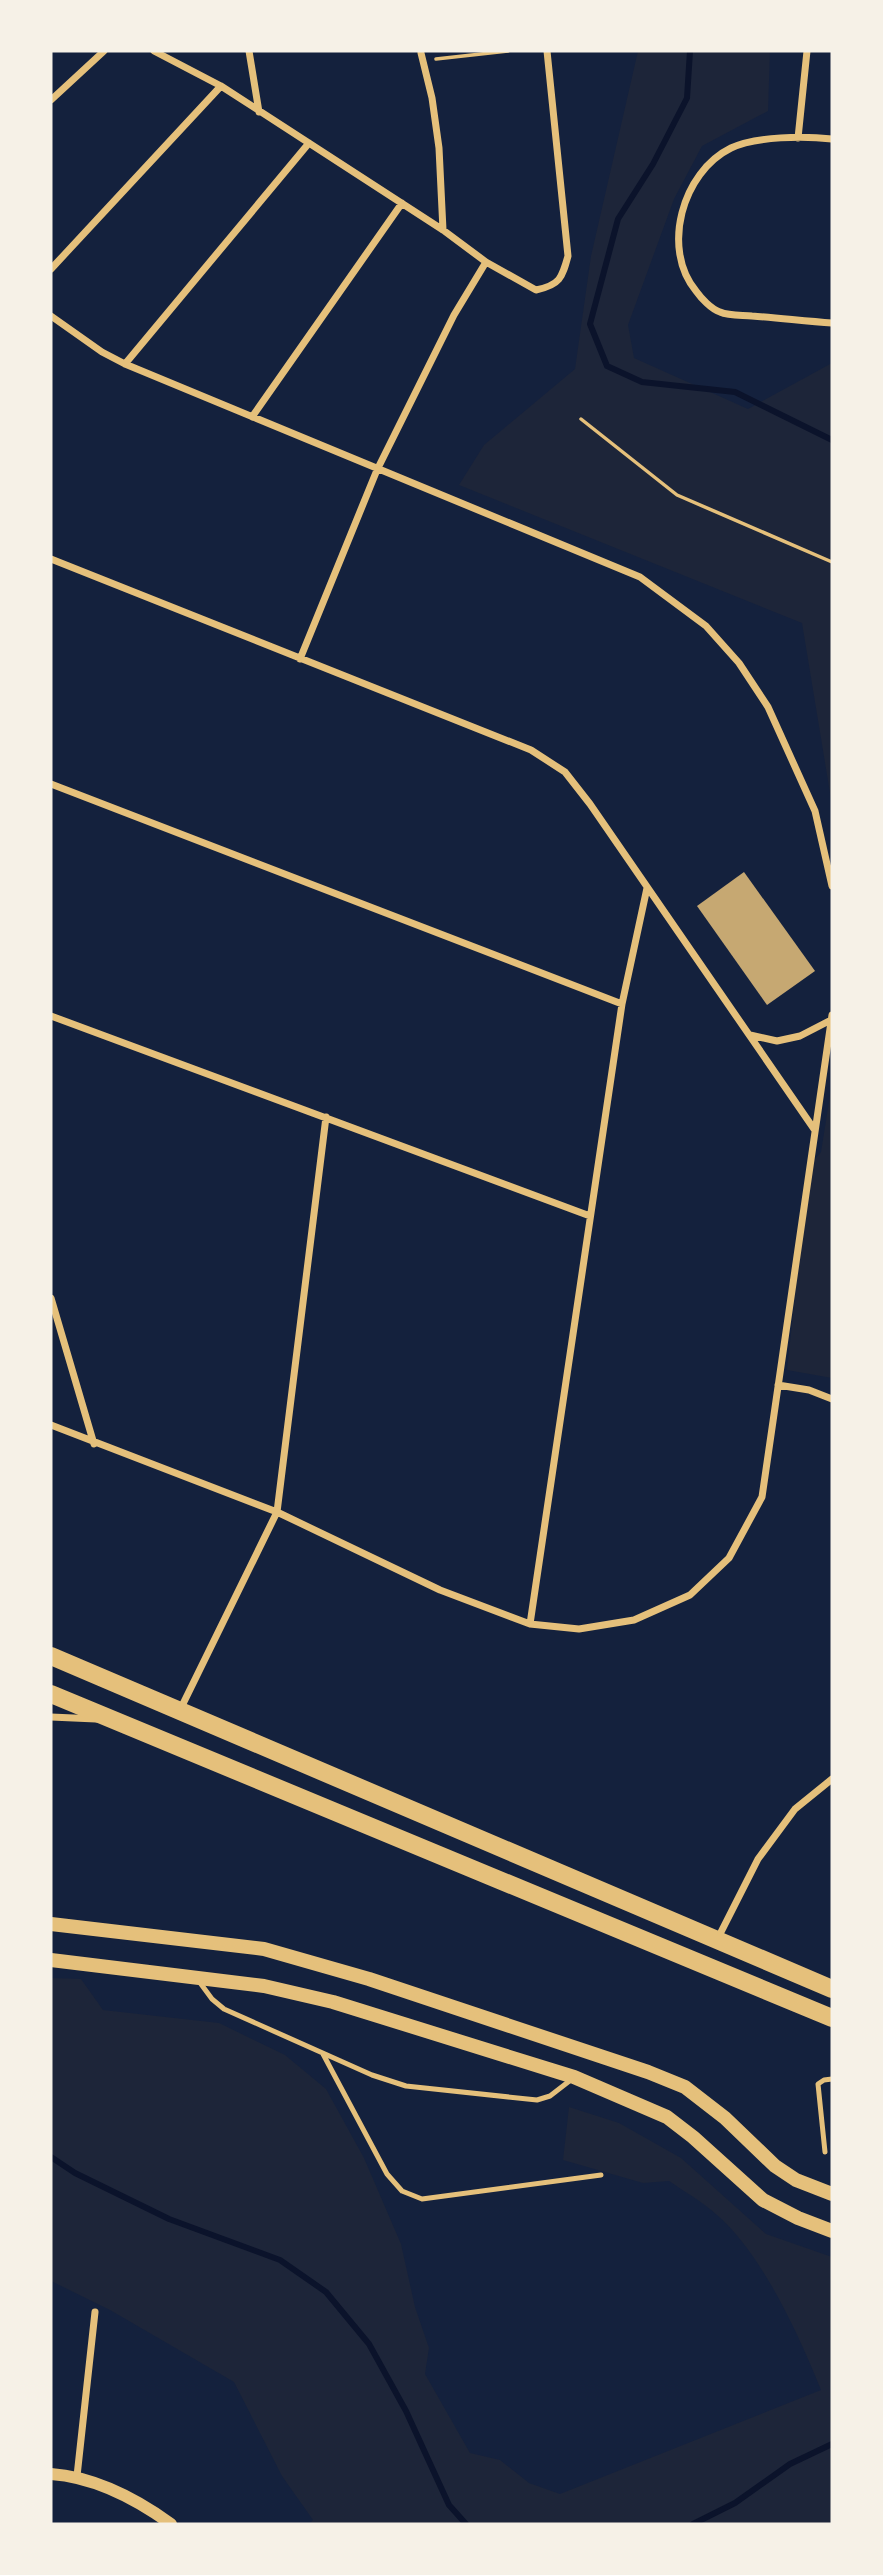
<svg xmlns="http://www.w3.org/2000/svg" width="883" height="2575" viewBox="0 0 883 2575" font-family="Arial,sans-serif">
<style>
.green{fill:#1d2539}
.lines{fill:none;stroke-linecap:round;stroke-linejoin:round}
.stream{stroke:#0b132b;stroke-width:6}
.building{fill:#c6a872}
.path{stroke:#e5c07b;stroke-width:3.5}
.service{stroke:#e5c07b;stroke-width:5}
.minor{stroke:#e5c07b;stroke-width:7}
.tertiary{stroke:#e5c07b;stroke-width:12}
.secondary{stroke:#e5c07b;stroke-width:14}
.primary{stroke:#e5c07b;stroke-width:18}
</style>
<rect width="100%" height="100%" fill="#14213d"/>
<path class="green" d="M638 51H770L768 111 702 146 674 199 628 325 634 358 748 409 832 363V805L802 623 459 485 484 445 575 369 591 256Z
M832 1083V1378L787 1370 809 1166 821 1152Z
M51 1978 81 1979 103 2010 219 2023 285 2055 326 2089 364 2158 401 2244 415 2307 429 2348 425 2374 470 2453 500 2460 529 2483 560 2494 821 2390C799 2335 762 2254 717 2215 703 2202 685 2192 669 2181L643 2183 563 2160 569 2107 619 2123 681 2158 766 2234 832 2257V2524H309L313 2520 282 2476 234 2382 110 2310 51 2281Z"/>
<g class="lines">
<path class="stream" d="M690 51 687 98 653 164 618 219 590 324 607 366 642 382 735 392 832 440
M51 2157 75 2173 169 2219 280 2260 326 2292 369 2344 406 2411 449 2505 466 2524
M693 2524 735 2503 790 2464 832 2444"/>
</g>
<path class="building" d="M744 872 815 971 767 1005 697 906Z"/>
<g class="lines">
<path class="path" d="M436 59 508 51
M581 419 677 495 832 562"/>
<path class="service" d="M198 1980 212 1999 224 2009 372 2075 406 2086 537 2100 550 2096 572 2079
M323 2054 387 2174 402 2191 422 2199 601 2175
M825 2152 818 2084 824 2080 832 2079"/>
<path class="minor" d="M154 51 221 86 443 230 486 262 536 290C560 285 562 278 568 256L547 51
M249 51 259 112
M421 53 432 98 439 148 443 230
M51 100 104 51
M798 138 807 51
M832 139C805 136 756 136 731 148 682 172 661 249 696 291 701 298 711 309 720 312 729 316 742 315 752 316 779 318 805 321 832 323
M51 269 221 86
M51 316 102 352 125 364 640 577 706 626 739 663 768 707 815 811 832 886
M125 364 309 143
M252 417 402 203
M51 559 531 750 565 772 590 804 814 1129
M300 659 377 470 454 315 486 262
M51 784 622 1004 647 888
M51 1016 590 1216
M750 1035 777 1041 800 1036 831 1020
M51 1298 94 1444
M778 1385 809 1390 832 1399
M51 1425 277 1512 440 1590 530 1624 579 1629 634 1620 690 1595 729 1558 762 1497 832 1015
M530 1624 622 1004
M180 1710 277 1512 326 1117
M51 1717 96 1719
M718 1938 758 1859 795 1809 832 1779
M77 2476 95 2312"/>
<path class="tertiary" d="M51 2474C95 2477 135 2498 171 2524"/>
<path class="secondary" d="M51 1924 264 1949 369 1979 648 2072 685 2087 725 2118 775 2166 796 2180 832 2194
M51 1960 264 1986 333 2002 574 2077 667 2117 693 2137 763 2200 798 2218 832 2231"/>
<path class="primary" d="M51 1656 832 1989
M51 1694 832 2018"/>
</g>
<rect width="883" height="2575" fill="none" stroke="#f6f1e7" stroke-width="105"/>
</svg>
